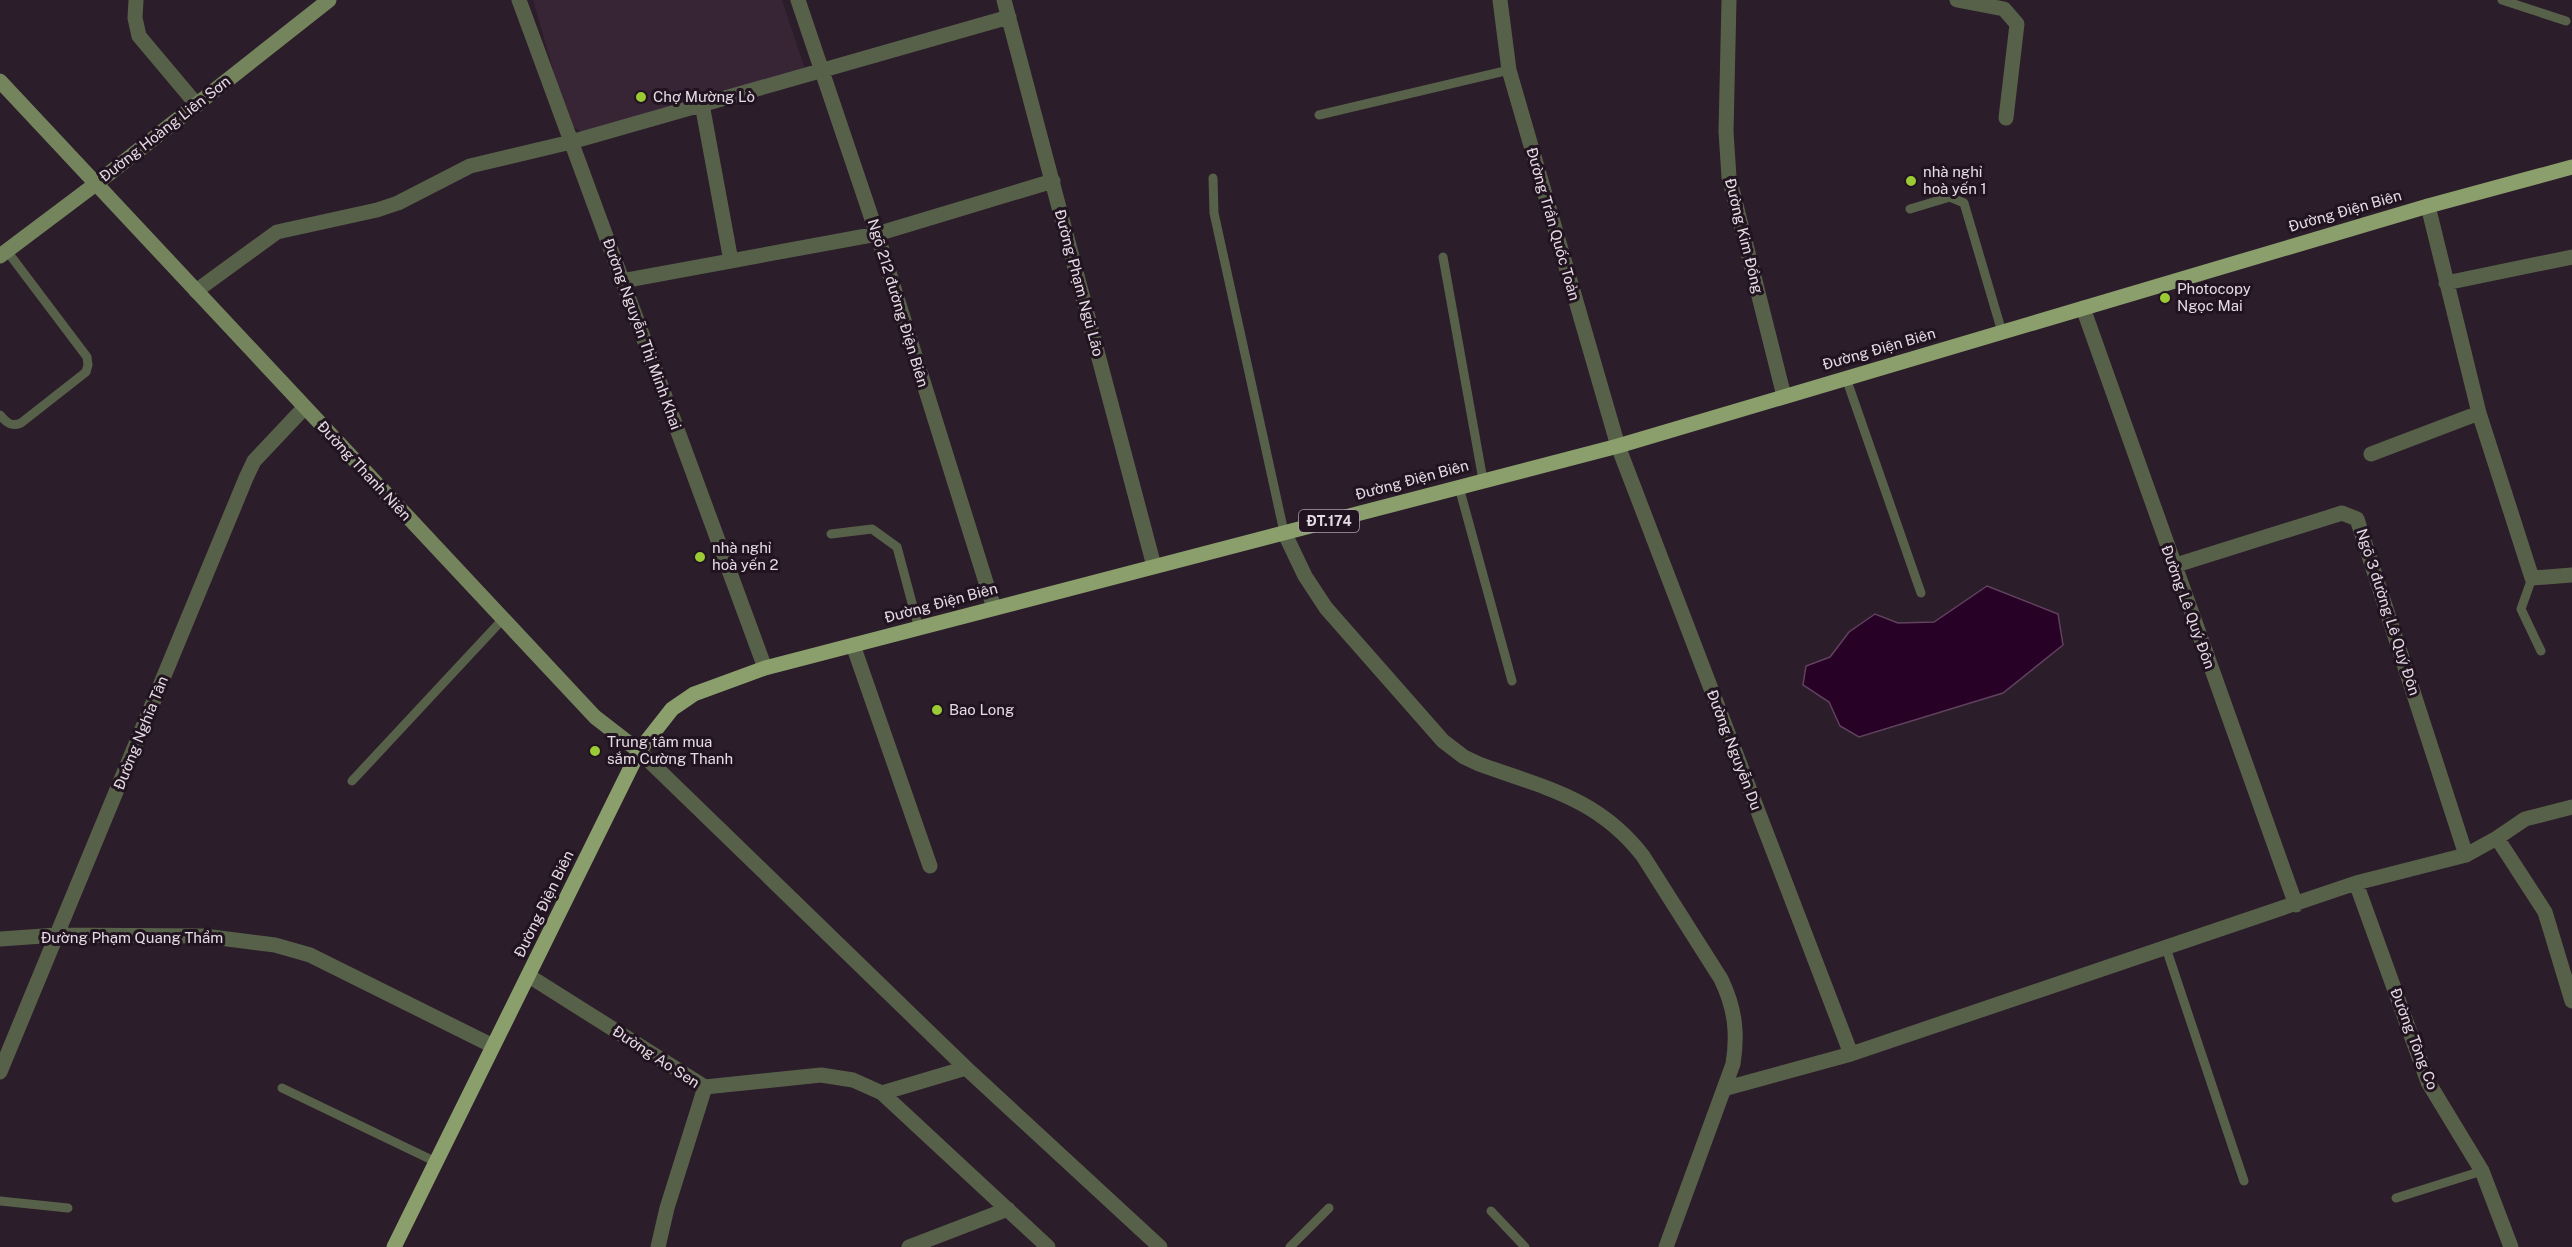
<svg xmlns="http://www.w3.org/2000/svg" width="2572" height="1247" viewBox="0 0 2572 1247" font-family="'Public Sans',sans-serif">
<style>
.built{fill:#372435}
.water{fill:#280126;stroke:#60425f;stroke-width:1.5}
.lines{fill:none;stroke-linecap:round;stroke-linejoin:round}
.service{stroke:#576149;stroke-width:9}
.minor{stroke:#576149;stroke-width:15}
.tertiary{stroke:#576149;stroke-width:15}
.secondary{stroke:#74845d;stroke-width:15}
.primary{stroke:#8b9f6d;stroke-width:15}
.poi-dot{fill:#9acb34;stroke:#211420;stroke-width:2}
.labels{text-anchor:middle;stroke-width:6;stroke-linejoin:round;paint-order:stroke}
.shield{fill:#211420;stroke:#aa9fa8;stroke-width:1.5}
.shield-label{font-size:14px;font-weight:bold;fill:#e4dbe3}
.poi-label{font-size:15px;fill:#e4dbe3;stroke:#211420;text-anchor:start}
.street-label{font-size:15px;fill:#e4dbe3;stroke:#211420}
</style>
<rect width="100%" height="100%" fill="#2b1d29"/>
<path class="built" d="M533 0H782L805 69 597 139 569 125Z"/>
<path class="water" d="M1987 586 2058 614 2063 645 2003 693 1859 737 1840 726 1829 702 1803 685 1806 666 1830 657 1849 632 1875 614 1898 623 1934 622Z"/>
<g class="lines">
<path class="service" d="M2502 0 2566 21
M1319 115 1509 70
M1213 178 1214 213 1284 532
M1910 209 1950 197 1964 203 2002 332
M1443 257 1483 480
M1846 378 1921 593
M0 415C7 423 11 427 21 423L86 372 88 365 87 357 7 251
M1459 487 1512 681
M831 534 872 529 897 547 919 629
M2532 578 2521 609 2541 651
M352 781 503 619
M2166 948 2244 1181
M282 1088 436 1162
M2396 1198 2482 1171
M0 1201 68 1208
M1491 1211 1525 1247
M1290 1247 1329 1208"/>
<path class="minor" d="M136 0 135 18 139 36 197 105
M519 0 765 668
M798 0 877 234 994 608
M1004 0 1154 566
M1500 0 1509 70 1618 446 1851 1054
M1729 0 1726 132 1729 177 1784 396
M1957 0 2004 9 2017 24 2006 118
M702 104 731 261
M2428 206 2479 413 2532 578 2572 575
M622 281 877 234 1053 181
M2446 283 2572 257
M196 291 277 232 377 210 398 203 470 166 571 142 1009 17
M2083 308 2296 905
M2371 454 2479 413
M1284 532 1305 576 1326 608 1443 741 1464 757 1479 764C1545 788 1598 798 1643 856L1721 979C1735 1008 1738 1033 1733 1064L1666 1247
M2173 566 2342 513 2357 519 2466 855
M853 645 930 866
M2497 838 2525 819 2572 807
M2356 883 2466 855 2497 838 2545 912 2572 1001
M0 939 57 935 204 936 275 945 310 955 493 1046
M529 976 705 1087 667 1208 658 1247
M0 1072 246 478 254 461 304 408
M705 1087 821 1075 853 1080 882 1093 1048 1247
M1727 1088 1851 1054 2356 883 2428 1082 2482 1171 2511 1247
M882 1093 966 1068
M909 1247 1008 1209"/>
<path class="tertiary" d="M639 751 966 1068 1160 1247"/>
<path class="secondary" d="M0 81 595 717 639 751
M0 256 97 183 329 0"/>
<path class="primary" d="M394 1247 639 751 672 709 694 694 765 668 1618 446 2428 206 2572 167"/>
</g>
<g class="poi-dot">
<circle cx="641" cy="97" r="6"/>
<circle cx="1911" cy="181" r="6"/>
<circle cx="2165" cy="298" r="6"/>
<circle cx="700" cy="557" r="6"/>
<circle cx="937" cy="710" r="6"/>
<circle cx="595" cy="751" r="6"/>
</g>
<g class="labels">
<rect class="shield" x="1299" y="510" width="60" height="22" rx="4.5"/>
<g class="shield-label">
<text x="1329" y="526">ĐT.174</text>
</g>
<g class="poi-label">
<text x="653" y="102">Chợ Mường Lò</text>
<text x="1923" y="177">nhà nghỉ<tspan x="1923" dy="17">hoà yến 1</tspan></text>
<text x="2177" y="294">Photocopy<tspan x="2177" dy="17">Ngọc Mai</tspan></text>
<text x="712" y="553">nhà nghỉ<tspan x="712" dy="17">hoà yến 2</tspan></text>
<text x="949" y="715">Bao Long</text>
<text x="607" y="747">Trung tâm mua<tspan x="607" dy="17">sắm Cường Thanh</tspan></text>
</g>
<g class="street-label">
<text transform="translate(165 129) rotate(-38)" y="5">Đường Hoàng Liên Sơn</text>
<text transform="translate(2345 211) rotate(-16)" y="5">Đường Điện Biên</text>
<text transform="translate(1553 224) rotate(74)" y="5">Đường Trần Quốc Toản</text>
<text transform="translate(1744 236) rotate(76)" y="5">Đường Kim Đồng</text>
<text transform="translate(1079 283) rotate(75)" y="5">Đường Phạm Ngũ Lão</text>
<text transform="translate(898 303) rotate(73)" y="5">Ngõ 212 đường Điện Biên</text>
<text transform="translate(642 334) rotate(70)" y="5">Đường Nguyễn Thị Minh Khai</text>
<text transform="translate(1879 349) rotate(-16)" y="5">Đường Điện Biên</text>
<text transform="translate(364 471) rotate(47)" y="5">Đường Thanh Niên</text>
<text transform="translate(1412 480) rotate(-15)" y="5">Đường Điện Biên</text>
<text transform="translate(941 603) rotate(-15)" y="5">Đường Điện Biên</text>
<text transform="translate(2188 607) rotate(70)" y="5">Đường Lê Quý Đôn</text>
<text transform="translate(2388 612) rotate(72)" y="5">Ngõ 3 đường Lê Quý Đôn</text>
<text transform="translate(141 733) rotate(-68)" y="5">Đường Nghĩa Tân</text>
<text transform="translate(1734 750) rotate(69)" y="5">Đường Nguyễn Du</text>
<text transform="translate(544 904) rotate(-64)" y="5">Đường Điện Biên</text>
<text x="132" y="943">Đường Phạm Quang Thẩm</text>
<text transform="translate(2414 1039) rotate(69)" y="5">Đường Tông Co</text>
<text transform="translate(656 1057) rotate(33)" y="5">Đường Ao Sen</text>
</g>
</g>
</svg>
